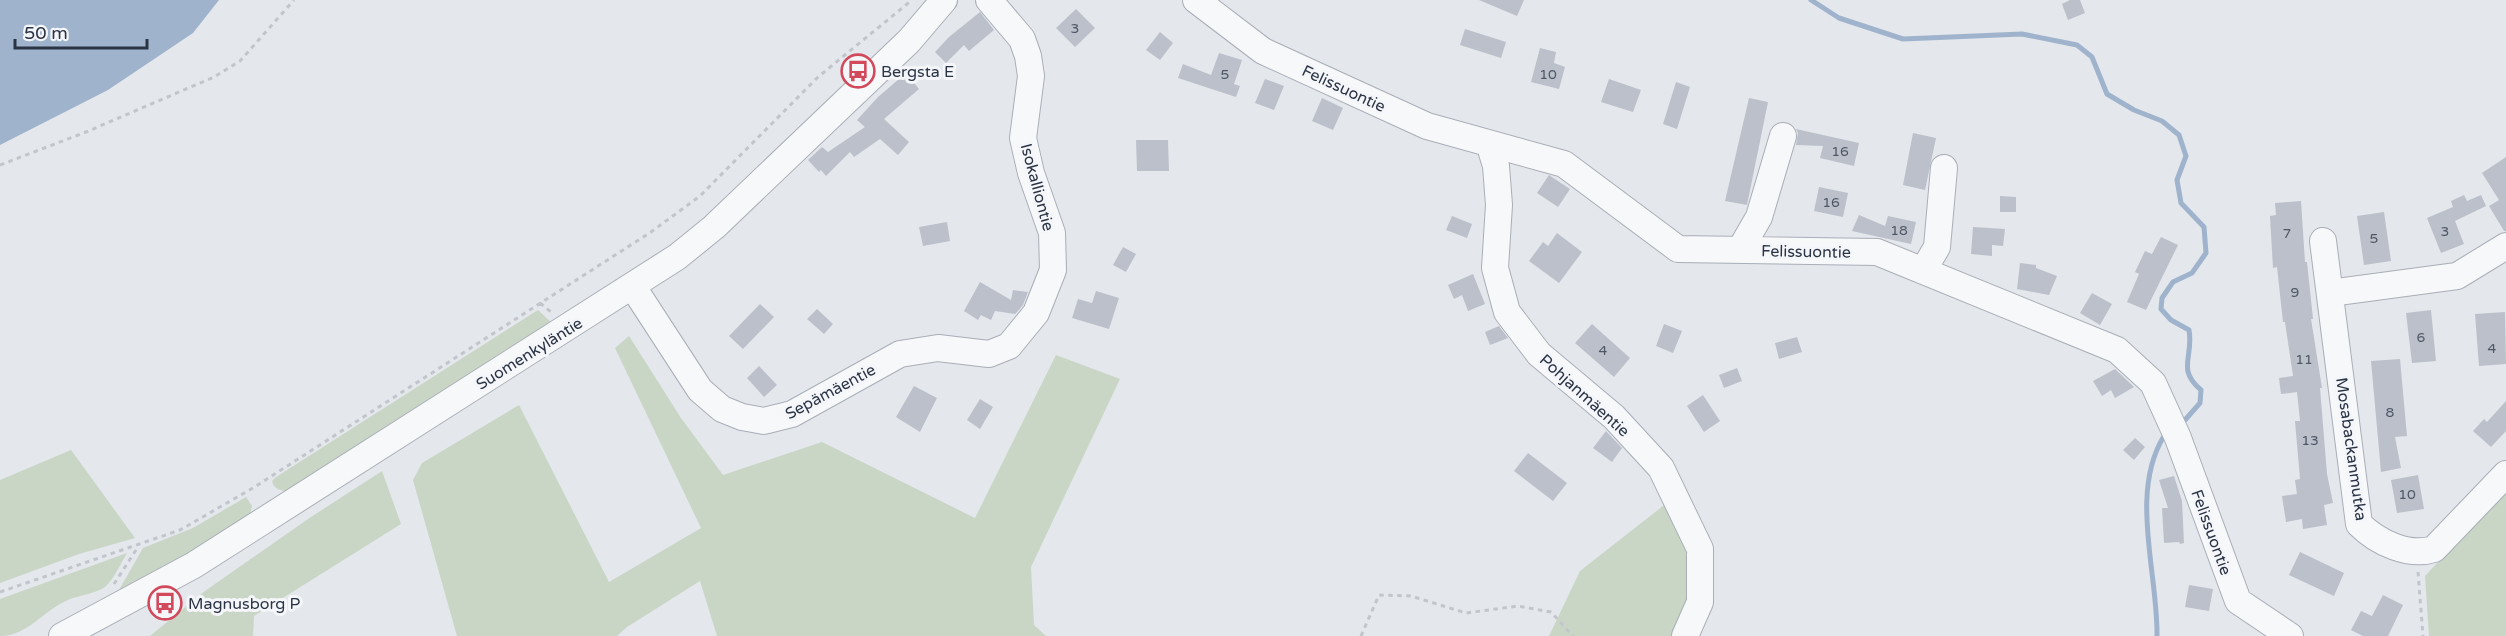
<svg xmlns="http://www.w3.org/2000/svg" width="2506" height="636" viewBox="0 0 2506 636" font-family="'Varela Round',sans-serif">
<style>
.green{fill:#c9d6c5}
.water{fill:#9fb4cc}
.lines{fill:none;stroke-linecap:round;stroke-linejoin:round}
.stream{stroke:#9fb4cc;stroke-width:5}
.building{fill:#bbc0ca}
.minor-casing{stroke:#a9aeb7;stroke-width:28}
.path{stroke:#c2c5cb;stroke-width:3;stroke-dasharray:4.5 4.5;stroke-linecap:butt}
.minor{stroke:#f7f8fa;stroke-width:26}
.labels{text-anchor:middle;stroke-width:6;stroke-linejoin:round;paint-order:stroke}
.number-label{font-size:14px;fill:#4f5766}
.poi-label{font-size:16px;fill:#2b3445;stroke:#f4f6f9;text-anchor:start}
.street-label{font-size:16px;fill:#2b3445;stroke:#f4f6f9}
</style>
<rect width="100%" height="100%" fill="#e4e7ec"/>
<path class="green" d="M538 310 556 327 289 492C281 490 274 490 272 481L276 477Z
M629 336 681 418 723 475 822 442 975 518 1056 355 1120 379 1031 567 1034 625 1046 636H717L700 581 627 627 617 636H457L413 480 422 463 519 405 609 582 701 528 615 348Z
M71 450 135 538 79 554 0 583V480Z
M382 471 401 524 254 616 253 636H150L205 591 308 519Z
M2506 489V636H2429L2425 576Z
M246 497 252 506 250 514 242 523 154 573 119 590 143 548 193 528Z
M1668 502 1691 551 1690 600 1676 636H1549L1580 571Z
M127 553C121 563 115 577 107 585 100 593 79 595 68 600 42 611 28 636 0 636V599Z"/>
<path class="water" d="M0 0H219L193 33 108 90 0 145Z"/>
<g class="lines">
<path class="stream" d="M1811 0 1839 18 1903 39 2022 34 2077 45 2092 57 2107 94 2134 110 2162 121 2179 135 2186 156 2177 180 2181 203 2204 227 2206 253 2192 273 2173 282 2162 298 2161 309 2171 320 2189 330C2194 357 2176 369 2201 390L2200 403 2185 420
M2157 636C2158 573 2129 493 2164 436"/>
</g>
<path class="building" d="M1479 0H1524L1517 16Z
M2070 0H2080L2085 13 2068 20 2062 4Z
M1076 9 1095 28 1075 47 1056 28Z
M980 12 994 30 969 51 964 45 946 63 935 52 949 37Z
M1465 29 1506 42 1501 58 1460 45Z
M1160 32 1173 43 1160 60 1146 50Z
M1540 48 1556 52 1554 63 1565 67 1559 89 1531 82Z
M1219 53 1242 60 1234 84 1240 86 1236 97 1178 78 1183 64 1211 75Z
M906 73 919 89 884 119 909 142 898 155 880 139 854 157 850 152 826 176 821 170 819 172 808 160 822 147 828 152 865 127 857 120 878 97Z
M1265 79 1284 86 1274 110 1255 103Z
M1609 79 1641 90 1633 112 1601 102Z
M1676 82 1690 87 1677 129 1663 124Z
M1322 98 1343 108 1333 130 1312 121Z
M1749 98 1768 102 1747 205 1725 201Z
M1796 129 1859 143 1854 166 1820 158 1823 146 1796 145 1798 133Z
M1913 133 1936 138 1925 190 1903 185Z
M1136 140H1168L1169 171H1137Z
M2506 157V231H2504L2489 206 2499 200 2482 173Z
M1549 175 1570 189 1558 207 1537 193Z
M1819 187 1848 193 1843 217 1814 211Z
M2464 195 2467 201 2481 195 2486 206 2455 221 2464 244 2441 253 2427 218 2453 207 2451 201Z
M2000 196 2016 197V212H2000Z
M2301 201 2305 262H2307L2313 319H2311L2322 388H2320L2327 474 2333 503 2324 505 2327 525 2303 529 2302 519 2286 522 2282 496 2297 494 2295 480 2300 479 2295 421H2300L2297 392 2281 394 2279 378 2293 376 2285 322H2283L2277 267 2273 268 2270 216 2276 215 2275 203Z
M2384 212 2391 261 2364 265 2357 216Z
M1859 215 1885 226 1888 216 1916 222 1911 244 1852 231Z
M1452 216 1472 224 1467 238 1446 230Z
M947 222 950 241 923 246 919 227Z
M1973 227 2005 229 2003 246 1992 245V256L1971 254Z
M1557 233 1582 252 1559 283 1529 261 1543 242 1548 246Z
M2161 237 2178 245 2146 310 2127 302 2139 274 2135 272 2145 251 2152 254Z
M1123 247 1136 254 1126 272 1113 265Z
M2020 263 2036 265V268L2057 276 2049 295 2017 289Z
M1473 274 1485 304 1468 311 1462 295 1454 299 1448 285Z
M980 282 1011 300 1013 290 1028 292 1023 305 1015 314 995 311 991 320 981 315 978 320 964 311Z
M1096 291 1119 298 1109 329 1072 318 1078 299 1092 303Z
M2092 293 2112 304 2100 325 2080 313Z
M760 304 774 317 743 349 729 336Z
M817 309 833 324 824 334 807 319Z
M2431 310 2436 361 2412 363 2406 313Z
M2505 312 2506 364 2479 366 2475 314Z
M1592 324 1630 358 1614 377 1575 343Z
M1664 324 1682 331 1673 353 1656 346Z
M1499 326 1508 338 1490 345 1485 332Z
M1797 337 1802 352 1779 359 1775 343Z
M2400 359 2407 436 2395 437 2401 468 2381 472 2371 361Z
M759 366 777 385 764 397 747 378Z
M1737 368 1742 381 1724 388 1719 375Z
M2115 369 2134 387 2115 398 2111 390 2102 396 2093 381Z
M914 386 937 398 920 432 896 417Z
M1703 395 1720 421 1704 432 1687 406Z
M980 399 993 407 980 429 967 420Z
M2506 401V431L2491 447 2473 431 2484 419 2487 422Z
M1606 431 1622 448 1612 462 1593 448Z
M2135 438 2145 447 2134 460 2123 450Z
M1528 453 1567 483 1553 501 1514 471Z
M2418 475 2424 509 2397 513 2391 480Z
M2174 476 2182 501 2184 543 2180 544 2179 542 2164 543 2162 508H2168L2159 480Z
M2300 552 2344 573 2334 596 2289 575Z
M2189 585 2213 589 2209 611 2185 607Z
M2383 595 2403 605 2388 636H2363L2351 630 2361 611 2372 616Z"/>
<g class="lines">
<defs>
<path id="minor" d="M1196 0 1263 51 1427 126 1564 164 1678 249 1877 252 2117 350 2153 383 2178 438 2238 601 2290 636
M1489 143 1496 166 1499 205 1495 268 1507 312 1539 354 1614 417 1661 468 1700 549V602L1685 636
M2323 241 2359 524C2378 543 2409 557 2434 549L2506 474
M1740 250 1759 217 1783 136
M1923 271 1937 247 1944 168
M633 287 700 390 722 409 742 417 764 421 792 414 900 354 938 348 989 354 1009 346 1036 313 1053 270 1052 233 1031 173 1023 138 1031 76 1028 56 1022 39 989 0
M2330 293 2457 276 2506 246
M62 636 194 565 677 257 714 227 909 41 944 0"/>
</defs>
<use href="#minor" class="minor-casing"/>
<path class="path" d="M0 165 86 132 214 77 240 61 294 0
M540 303 551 312
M2418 572 2423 636
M114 584 138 547
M0 592 180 530 253 488 651 232 700 196 818 77 912 0
M1361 636 1379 595 1411 596 1466 613 1518 606 1551 612 1573 636"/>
<use href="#minor" class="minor"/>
</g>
<defs>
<symbol id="bus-ring" viewBox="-11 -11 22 22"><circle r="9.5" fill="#f4f6f9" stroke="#d1495b" stroke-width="1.5"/><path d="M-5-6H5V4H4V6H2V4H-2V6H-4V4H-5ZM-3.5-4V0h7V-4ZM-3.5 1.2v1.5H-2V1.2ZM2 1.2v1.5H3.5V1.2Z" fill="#d1495b"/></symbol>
</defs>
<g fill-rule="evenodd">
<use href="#bus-ring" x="839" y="52" width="38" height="38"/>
<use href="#bus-ring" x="146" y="584" width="38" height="38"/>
</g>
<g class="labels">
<g class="number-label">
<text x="1075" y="33">3</text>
<text x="1225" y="79">5</text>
<text x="1548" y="79">10</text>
<text x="1840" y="156">16</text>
<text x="1831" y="207">16</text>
<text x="1899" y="235">18</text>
<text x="2445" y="236">3</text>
<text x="2287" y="238">7</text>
<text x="2374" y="243">5</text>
<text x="2295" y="297">9</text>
<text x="2421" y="342">6</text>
<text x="2492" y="353">4</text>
<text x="1603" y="355">4</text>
<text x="2304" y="364">11</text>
<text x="2390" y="417">8</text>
<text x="2310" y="445">13</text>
<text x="2407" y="499">10</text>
</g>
<g class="poi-label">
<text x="881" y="77">Bergsta E</text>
<text x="188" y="609">Magnusborg P</text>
</g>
<g class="street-label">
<text transform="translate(1344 88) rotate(25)" y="6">Felissuontie</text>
<text transform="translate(1038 187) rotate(75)" y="6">Isokalliontie</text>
<text transform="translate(1806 251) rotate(1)" y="6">Felissuontie</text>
<text transform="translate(529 353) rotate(-32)" y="6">Suomenkyläntie</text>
<text transform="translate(830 391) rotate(-28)" y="6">Sepämäentie</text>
<text transform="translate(1585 395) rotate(42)" y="6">Pohjanmäentie</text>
<text transform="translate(2352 449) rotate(82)" y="6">Mosabackanmutka</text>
<text transform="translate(2212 532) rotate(70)" y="6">Felissuontie</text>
</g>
</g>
<path d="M15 39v9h132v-9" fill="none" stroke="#2b3445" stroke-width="3"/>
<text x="24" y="39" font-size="18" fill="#2b3445" stroke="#f4f6f9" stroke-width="4.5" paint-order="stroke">50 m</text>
</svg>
